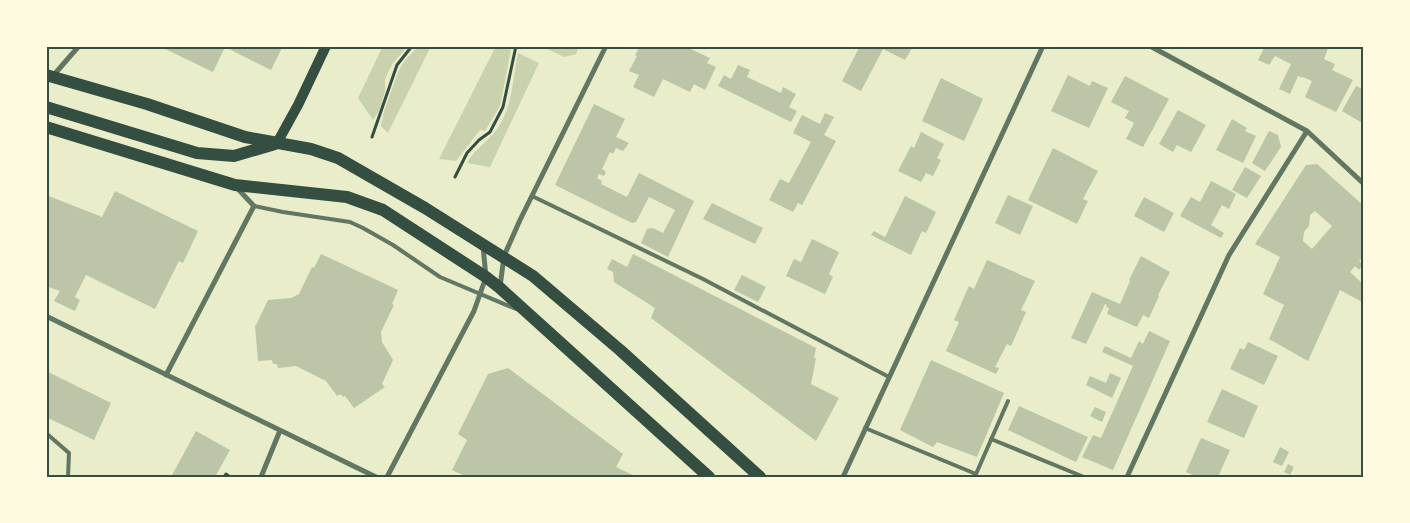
<svg xmlns="http://www.w3.org/2000/svg" width="1410" height="523" viewBox="0 0 1410 523" font-family="Spectral,serif">
<style>
.green{fill:#cad2ad}
.building{fill:#bcc5a7;fill-rule:evenodd}
.lines{fill:none;stroke-linecap:round;stroke-linejoin:round}
.path{stroke:#344e41;stroke-width:3}
.service{stroke:#617663;stroke-width:4}
.minor{stroke:#617663;stroke-width:5}
.secondary{stroke:#344e41;stroke-width:10}
.primary{stroke:#344e41;stroke-width:12}
.neatline{fill:none;stroke:#344e41;stroke-width:2}
</style>
<rect width="100%" height="100%" fill="#e9edc9"/>
<path class="green" d="M383 46H408L393 63 385 79V91L379 111 373 120 358 98Z
M419 46H431L388 133 381 126 384 111 399 70 405 60Z
M496 46H504L511 50 500 106 485 131 480 130 456 161 439 159Z
M541 46H579L576 54 564 57Z
M518 53 539 63 490 167 467 163C474 150 484 145 493 134 513 111 512 81 518 53Z"/>
<path class="building" d="M159 46H283L271 70 225 47 213 72Z
M640 46H684L710 58 707 63 716 67 705 90 694 84 690 92 663 79 654 97 633 87 639 75 629 71 637 56 635 55Z
M860 46H913L905 60 883 49 861 91 842 81Z
M1265 46H1329L1324 59 1335 64 1332 70 1353 80 1336 112 1305 97 1312 81 1303 77V78L1298 76 1290 94 1279 89 1291 64 1275 56 1269 65 1258 60Z
M738 65 750 70 747 77 781 93 783 87 796 94 789 107 797 111 791 122 718 86 724 75 731 79Z
M1068 75 1090 86 1092 81 1108 88 1089 128 1051 111Z
M1125 76 1169 99 1143 147 1126 139 1134 123 1125 118 1129 111 1111 102Z
M941 78 983 99 964 141 922 121Z
M1356 86 1364 90V124L1342 111Z
M594 104 625 119 616 137 629 143 623 151 616 148 613 154 610 152 602 169 606 172 604 176 599 174 597 178 602 181 601 184 627 197 639 173 694 201 668 257 641 243 647 229 653 228 663 233 675 210 649 197 636 222 632 223 555 185Z
M1178 110 1206 125 1191 152 1177 145 1173 152 1159 144Z
M825 113 834 117 824 135 836 141 802 205 798 203 793 212 769 200 780 179 789 183 811 142 793 133 802 115 820 124Z
M1232 119 1247 128 1245 131 1256 136 1243 163 1216 150Z
M1269 131 1278 135 1281 147 1265 171 1252 163Z
M921 132 944 144 937 158 941 160 933 176 926 173 921 182 898 171 911 146 914 148Z
M1053 148 1098 171 1083 199 1088 201 1077 224 1028 200Z
M1317 164 1364 206V256L1359 261 1363 264 1359 270 1355 266 1350 272 1364 285V303L1340 290 1308 361 1269 339 1284 305 1263 294 1280 257 1255 244 1306 165ZM1315 211 1332 226 1312 249 1303 241 1304 232 1309 226 1310 215Z
M1245 167 1261 176 1247 198 1232 190Z
M1211 181 1236 194 1229 209 1222 205 1211 225 1224 233 1221 238 1180 216 1191 197 1200 202Z
M115 191 198 231 183 263 179 261 155 309 86 275 75 297 80 300 75 311 54 301 60 291 46 286V195L102 217Z
M1008 195 1033 206 1020 235 995 223Z
M905 196 936 212 926 233 922 231 911 255 871 235 874 231 885 237Z
M1144 197 1174 213 1164 232 1134 216Z
M712 203 763 228 755 244 703 219Z
M812 239 839 252 829 274 833 277 825 294 786 276 794 259 801 262Z
M321 254 398 290 392 304 394 305 381 332 382 342 393 360 382 384 385 387 354 408 345 396 343 397 341 394 337 396 326 381 296 366 278 368 277 364H273L272 360 258 361 255 325H256L268 300 291 298 299 294 312 267 314 268Z
M633 254 816 348 814 358H816L811 384 839 398 816 441 651 318 655 308 614 282 613 272 607 269 612 259 627 267Z
M1141 256 1170 272 1158 295 1159 296 1149 318 1143 315 1137 327 1107 314 1109 308 1106 307 1107 305 1105 304 1086 344 1071 338 1092 292 1120 304 1130 281 1129 280Z
M987 260 1035 281 1021 310 1026 312 1011 346 1007 344 995 367 999 368 996 374 946 351 959 322 954 320 969 286 974 289Z
M742 275 766 287 758 302 734 290Z
M1149 331 1170 341 1113 470 1082 457 1093 435 1101 438 1133 366 1102 352 1105 346 1131 358 1139 341 1143 344Z
M1248 342 1278 356 1264 385 1230 369 1240 348 1244 350Z
M931 360 1004 393 977 457 937 442 933 447 900 430Z
M508 368 623 454 616 467 637 477H467L452 470 467 440 458 434 488 374Z
M46 371 111 403 94 440 46 417Z
M1110 373 1121 378 1112 398 1086 385 1090 376 1106 383Z
M1222 389 1258 406 1244 438 1207 422Z
M1019 406 1088 437 1076 462 1008 430Z
M1095 407 1106 412 1102 422 1090 416Z
M196 431 230 450 215 477H171Z
M1201 438 1230 450 1218 477H1197L1186 472Z
M1280 447 1289 452 1282 466 1273 462Z
M1288 464 1294 467 1290 475 1284 472Z"/>
<g class="lines">
<path class="path" d="M372 137 397 65 412 46
M455 177 467 153 479 140 490 132 503 107 516 46
M224 477 226 474 230 477"/>
<path class="service" d="M532 196 703 279 889 377
M254 206 283 212 350 222 363 228 393 245 440 277 516 309
M865 428 976 474 1008 401
M46 433 69 453 68 477
M991 439 1084 477"/>
<path class="minor" d="M1150 46 1307 131 1364 184
M52 77 79 46
M500 287 504 256 520 220 606 46
M46 316 376 477
M166 375 254 206 237 188
M261 477 279 433
M387 477 474 311 486 277 483 246
M843 477 1043 46
M1127 477 1229 255 1307 131"/>
<path class="secondary" d="M277 143 298 105 326 46"/>
<path class="primary" d="M46 75 147 104 245 137 311 149 338 158 425 208 533 276 620 350 760 477
M46 107 197 153 234 156 275 144
M46 127 235 185 347 197 383 210 486 277 500 288 709 477"/>
</g>
<rect width="1410" height="523" fill="none" stroke="#fefae0" stroke-width="95"/>
<rect x="48" y="48" width="1314" height="428" class="neatline"/>
</svg>
